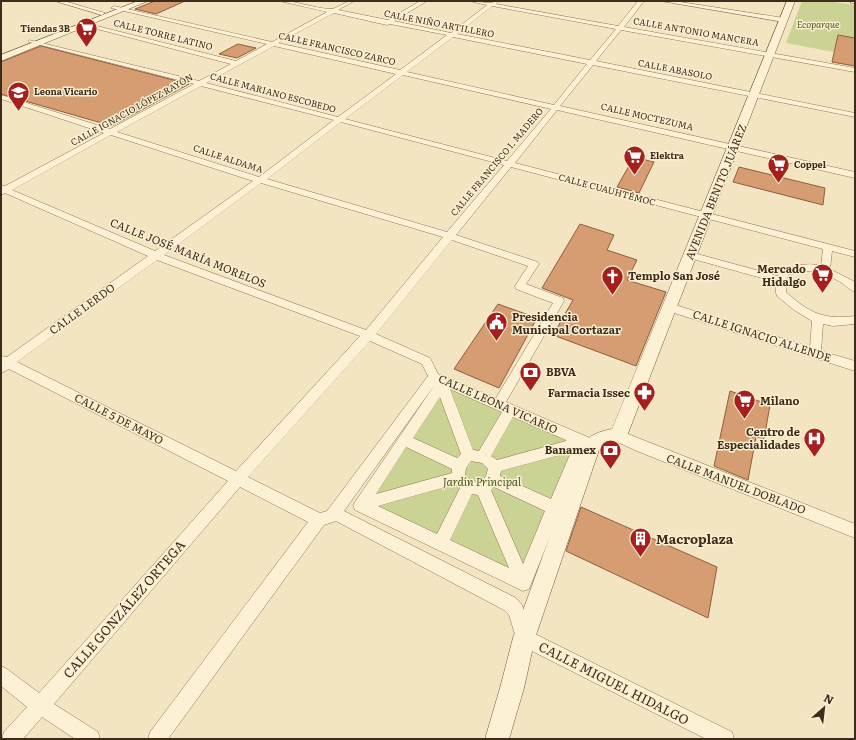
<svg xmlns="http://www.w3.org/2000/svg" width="856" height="740" viewBox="0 0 856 740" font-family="Literata,serif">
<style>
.green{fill:#cad393}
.building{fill:#d69d72;stroke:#915d38}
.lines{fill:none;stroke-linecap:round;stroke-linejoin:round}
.street-casing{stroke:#8f7556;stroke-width:1}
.secondary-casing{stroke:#715639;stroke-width:1}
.street{fill:#fdf1d5;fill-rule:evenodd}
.secondary{fill:#fdf1d5;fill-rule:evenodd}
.labels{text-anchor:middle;stroke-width:3;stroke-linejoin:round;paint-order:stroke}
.far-street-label{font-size:9px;fill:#3d2c1c;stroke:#faefd1}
.far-park-label{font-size:9px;font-style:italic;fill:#4c5c20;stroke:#faefd1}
.far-poi-label{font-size:9px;font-weight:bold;fill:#3d2c1c;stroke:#faefd1;text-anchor:start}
.street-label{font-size:11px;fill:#3d2c1c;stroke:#faefd1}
.poi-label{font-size:11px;font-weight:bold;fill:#3d2c1c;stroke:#faefd1;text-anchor:end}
.park-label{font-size:11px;font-style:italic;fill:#4c5c20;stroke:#faefd1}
.near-poi-label{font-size:13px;font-weight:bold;fill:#3d2c1c;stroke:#faefd1;text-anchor:start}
.near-street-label{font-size:13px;fill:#3d2c1c;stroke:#faefd1}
</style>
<rect width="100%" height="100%" fill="#f3e5c1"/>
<path class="green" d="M802 1H826L855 5V38L838 35 834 52 786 43Z
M442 385 581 443 523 583 360 505Z"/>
<path class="building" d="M155 1H185L156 14 135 9Z
M838 35 855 38V66L832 62Z
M238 44 256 48 237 58 219 54Z
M41 46 189 84 112 126 1 94V62Z
M634 157 654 162 639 193 617 187Z
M739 167 825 188 823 205 733 182Z
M580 224 614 235 607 250 637 260 627 280 666 292 636 366 553 335 573 300 542 288Z
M498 304 537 318 499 388 454 369Z
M730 391 770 405 764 439 756 437 748 480 714 466Z
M581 507 717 567 708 618 566 551Z"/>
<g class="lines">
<defs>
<path id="street" d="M55 1H64L105 13 102 15Z
M280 1C297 1 313 8 330 9 338 9 344 1 354 1L338 10 388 20 420 1H427L394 21 451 33 487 5 469 1 490 3 499 1 496 4 618 26 638 1H644L624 27 855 68V72L621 30 596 61 855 113V117L593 65 560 106 855 172V178L557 110 515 163 855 251V257L832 251 830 269 855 282V292C850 290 846 286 842 283 822 271 811 268 789 274L786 280V292C809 313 824 320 855 316V324L833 326 823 324 821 351 855 361V371L665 310 664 307 665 304 669 303 810 347 812 321 794 310 777 296 776 293V282L686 257 685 255 690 252 778 276 781 270C795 266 806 262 821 266L823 249 511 167 456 235 538 262 539 264 526 284 563 298 564 301 506 402 597 441 599 445 597 449 592 451 586 448 529 589 523 591 355 510 353 505 436 383 344 511 516 598 522 605 531 632 732 732 734 739H706L518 644 509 615 504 610 336 521 324 525 168 739H148L150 732 308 522 240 487 54 704 98 732 100 739H75L42 717 23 739H2L4 732 27 707 1 686V666L7 669 39 693 228 481 9 369 1 373V356L7 357 148 256 5 193 1 195V185L5 186 104 133 1 99V95L110 129 194 84 29 42V40L199 81 231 64 82 25 85 23 236 61 267 44 111 8 114 6 272 42 327 12ZM492 6 616 29 590 60 457 34ZM334 13 387 25 390 24 447 35 400 70 278 43ZM453 37 587 64 554 105 407 72ZM274 46 396 74 338 117 206 83ZM403 75 551 109 507 161 345 119ZM201 86 334 120 259 177 117 132ZM341 122 504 165 447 232 267 179ZM111 135 253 181 155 251 12 190ZM261 183 443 237 366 330 164 255ZM452 240 528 266 515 286 516 289 553 303 496 398 438 374 430 358 376 334ZM157 260 360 336 236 471 17 362ZM370 341 422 364 428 376 327 511 320 513 248 477ZM450 389 502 412 479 451 473 450ZM440 397 461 454 457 458 413 438ZM513 417 566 440V441L497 460 491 456ZM406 447 452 469V473L376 494ZM571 452 551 499 500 476 501 471ZM471 461 482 463 488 469 486 476 480 482 472 481 465 475 466 468ZM456 484 460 488 437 534 378 506ZM494 487 545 511 523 564 491 490ZM472 494 478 495 509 568 450 540Z
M661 1H674L784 18 787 20 784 22Z
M618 430 855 524V538L637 451 613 440 611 436 613 432Z"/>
<path id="secondary" d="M138 1H148L1 61V55Z
M787 1H795L627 436 624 441 607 445 599 450 535 638 524 688 509 739H485L500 688 513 638 583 445C588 435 601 431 612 429Z
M850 1H855V3H851Z"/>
</defs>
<use href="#street" class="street-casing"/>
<use href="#secondary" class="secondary-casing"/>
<use href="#street" class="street"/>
<use href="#secondary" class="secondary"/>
</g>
<defs>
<symbol id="supermarket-pin" viewBox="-11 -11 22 30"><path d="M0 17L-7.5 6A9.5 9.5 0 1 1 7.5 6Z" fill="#a61f1e" stroke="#faefd1"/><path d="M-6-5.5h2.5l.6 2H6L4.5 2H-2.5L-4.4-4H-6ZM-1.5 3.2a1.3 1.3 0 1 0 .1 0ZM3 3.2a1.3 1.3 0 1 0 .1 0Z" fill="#fff"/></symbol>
<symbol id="school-pin" viewBox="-11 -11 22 30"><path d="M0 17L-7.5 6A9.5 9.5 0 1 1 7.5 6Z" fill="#a61f1e" stroke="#faefd1"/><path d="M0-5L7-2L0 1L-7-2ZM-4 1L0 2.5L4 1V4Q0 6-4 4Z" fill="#fff"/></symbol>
<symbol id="church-pin" viewBox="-11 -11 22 30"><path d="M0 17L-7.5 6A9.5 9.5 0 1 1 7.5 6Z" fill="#a61f1e" stroke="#faefd1"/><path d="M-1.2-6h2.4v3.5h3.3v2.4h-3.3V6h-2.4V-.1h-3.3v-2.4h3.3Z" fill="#fff"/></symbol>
<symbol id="civic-pin" viewBox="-11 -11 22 30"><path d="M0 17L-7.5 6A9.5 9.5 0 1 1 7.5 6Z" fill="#a61f1e" stroke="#faefd1"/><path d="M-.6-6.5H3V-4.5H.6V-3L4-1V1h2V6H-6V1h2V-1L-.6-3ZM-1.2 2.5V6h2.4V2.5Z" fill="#fff"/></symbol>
<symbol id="bank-pin" viewBox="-11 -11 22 30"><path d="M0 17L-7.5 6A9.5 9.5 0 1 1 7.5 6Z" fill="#a61f1e" stroke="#faefd1"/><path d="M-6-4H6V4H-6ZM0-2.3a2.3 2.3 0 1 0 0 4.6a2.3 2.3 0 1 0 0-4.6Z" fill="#fff"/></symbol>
<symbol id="pharmacy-pin" viewBox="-11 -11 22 30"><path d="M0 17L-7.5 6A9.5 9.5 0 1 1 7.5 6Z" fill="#a61f1e" stroke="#faefd1"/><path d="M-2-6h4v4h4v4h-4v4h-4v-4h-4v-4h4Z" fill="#fff"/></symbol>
<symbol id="hospital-pin" viewBox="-11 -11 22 30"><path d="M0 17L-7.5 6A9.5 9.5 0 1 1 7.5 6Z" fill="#a61f1e" stroke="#faefd1"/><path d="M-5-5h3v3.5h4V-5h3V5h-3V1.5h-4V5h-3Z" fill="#fff"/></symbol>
<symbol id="building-pin" viewBox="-11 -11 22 30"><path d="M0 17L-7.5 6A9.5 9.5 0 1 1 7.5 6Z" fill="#a61f1e" stroke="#faefd1"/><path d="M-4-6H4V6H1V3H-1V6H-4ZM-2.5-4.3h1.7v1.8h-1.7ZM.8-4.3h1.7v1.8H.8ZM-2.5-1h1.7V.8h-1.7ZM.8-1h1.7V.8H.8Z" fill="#fff"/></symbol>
</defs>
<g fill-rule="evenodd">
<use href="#supermarket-pin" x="74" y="16" width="25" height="34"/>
<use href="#school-pin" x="6" y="80" width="25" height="34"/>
<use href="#supermarket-pin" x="622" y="144" width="25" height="34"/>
<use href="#supermarket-pin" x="766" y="152" width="25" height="34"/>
<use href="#supermarket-pin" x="810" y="262" width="25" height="34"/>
<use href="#church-pin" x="600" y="264" width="25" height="34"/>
<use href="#civic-pin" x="484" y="310" width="25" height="34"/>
<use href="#bank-pin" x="518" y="360" width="25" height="34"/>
<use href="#pharmacy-pin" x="632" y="380" width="25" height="34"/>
<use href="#supermarket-pin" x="732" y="388" width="25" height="34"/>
<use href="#hospital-pin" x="802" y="426" width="25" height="34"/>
<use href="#bank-pin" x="598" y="438" width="25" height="34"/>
<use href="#building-pin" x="628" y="526" width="25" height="34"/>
</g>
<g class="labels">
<g class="far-street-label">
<text transform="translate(439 24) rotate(11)" y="3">CALLE NIÑO ARTILLERO</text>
<text transform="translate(696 32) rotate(10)" y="3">CALLE ANTONIO MANCERA</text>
<text transform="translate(163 35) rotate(14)" y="3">CALLE TORRE LATINO</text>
<text transform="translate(337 49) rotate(13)" y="3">CALLE FRANCISCO ZARCO</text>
<text transform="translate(675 70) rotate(11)" y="3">CALLE ABASOLO</text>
<text transform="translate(273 93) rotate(15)" y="3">CALLE MARIANO ESCOBEDO</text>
<text transform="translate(132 110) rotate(-29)" y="3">CALLE IGNACIO LÓPEZ RAYÓN</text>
<text transform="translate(647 117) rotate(13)" y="3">CALLE MOCTEZUMA</text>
<text transform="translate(228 159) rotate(18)" y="3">CALLE ALDAMA</text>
<text transform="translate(497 162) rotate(-50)" y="3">CALLE FRANCISCO I. MADERO</text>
<text transform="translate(607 190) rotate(15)" y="3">CALLE CUAUHTÉMOC</text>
</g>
<g class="far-park-label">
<text x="818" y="28">Ecoparque</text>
</g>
<g class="far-poi-label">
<text x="70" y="32" text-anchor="end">Tiendas 3B</text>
<text x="34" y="95">Leona Vicario</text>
<text x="650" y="159">Elektra</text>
<text x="794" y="168">Coppel</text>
</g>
<g class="street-label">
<text transform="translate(716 192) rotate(-68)" y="4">AVENIDA BENITO JUÁREZ</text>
<text transform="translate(188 253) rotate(22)" y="4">CALLE JOSÉ MARÍA MORELOS</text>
<text transform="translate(82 309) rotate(-36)" y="4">CALLE LERDO</text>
<text transform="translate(762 336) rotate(18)" y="4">CALLE IGNACIO ALLENDE</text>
<text transform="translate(498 404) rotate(24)" y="4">CALLE LEONA VICARIO</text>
<text transform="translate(119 419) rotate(27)" y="4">CALLE 5 DE MAYO</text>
<text transform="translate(736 484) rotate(21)" y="4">CALLE MANUEL DOBLADO</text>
</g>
<g class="poi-label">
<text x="806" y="273">Mercado<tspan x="806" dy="13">Hidalgo</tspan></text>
<text x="628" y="280" text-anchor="start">Templo San José</text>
<text x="512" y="321" text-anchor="start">Presidencia<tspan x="512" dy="13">Municipal Cortazar</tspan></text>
<text x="546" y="376" text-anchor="start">BBVA</text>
<text x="630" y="397">Farmacia Issec</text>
<text x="760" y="405" text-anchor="start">Milano</text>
<text x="800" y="436">Centro de<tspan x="800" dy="13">Especialidades</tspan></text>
<text x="596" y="454">Banamex</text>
</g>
<g class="park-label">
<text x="482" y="486">Jardín Principal</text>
</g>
<g class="near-poi-label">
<text x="656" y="544">Macroplaza</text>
</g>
<g class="near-street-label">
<text transform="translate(124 609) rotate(-49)" y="5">CALLE GONZÁLEZ ORTEGA</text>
<text transform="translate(614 683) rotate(27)" y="5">CALLE MIGUEL HIDALGO</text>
</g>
</g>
<rect width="856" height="740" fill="none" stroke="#3d2c1c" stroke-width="4"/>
<g transform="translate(824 708) rotate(28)" stroke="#faefd1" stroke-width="3" paint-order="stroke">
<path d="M0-3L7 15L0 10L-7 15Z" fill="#3d2c1c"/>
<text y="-6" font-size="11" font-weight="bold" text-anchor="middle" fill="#3d2c1c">N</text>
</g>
</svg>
